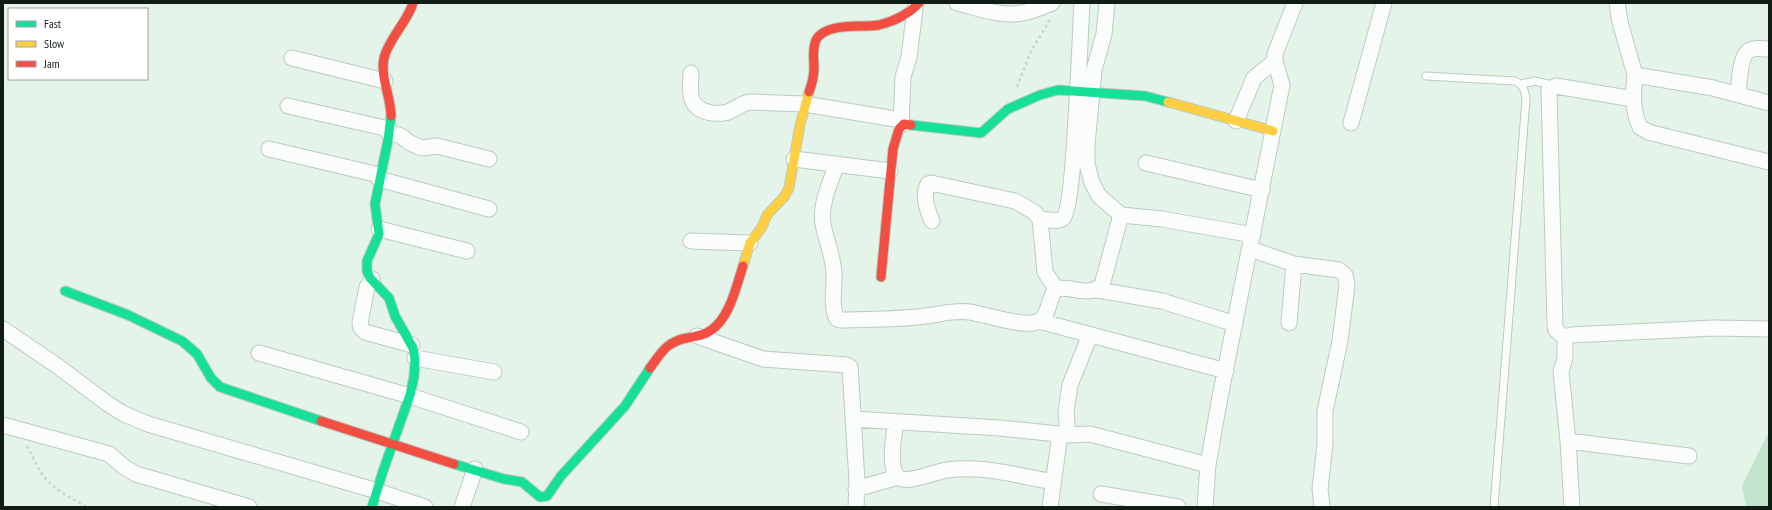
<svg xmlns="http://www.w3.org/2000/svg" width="1772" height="510" viewBox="0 0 1772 510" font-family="'PT Sans Narrow',sans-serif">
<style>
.green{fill:#c4e5cd}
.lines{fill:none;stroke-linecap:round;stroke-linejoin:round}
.lane-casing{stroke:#bdcac0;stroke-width:9}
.street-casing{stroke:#bdcac0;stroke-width:17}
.fast-casing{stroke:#bdcac0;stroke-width:11}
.slow-casing{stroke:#bdcac0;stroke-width:11}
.jam-casing{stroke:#bdcac0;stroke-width:11}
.path{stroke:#cfd3cf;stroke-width:2.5;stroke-dasharray:3 3;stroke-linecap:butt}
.lane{stroke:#fbfdfc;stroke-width:7}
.street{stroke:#fbfdfc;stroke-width:15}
.fast{stroke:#16e098;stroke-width:9}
.slow{stroke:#ffcf43;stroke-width:9}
.jam{stroke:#f24e42;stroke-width:9}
</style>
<rect width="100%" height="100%" fill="#e4f4e8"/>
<path class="green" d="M1769 431V507H1746L1742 486Z"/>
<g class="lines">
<defs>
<path id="lane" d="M1426 76 1515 81C1523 85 1525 90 1526 99L1494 507
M1521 84 1535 81 1556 86"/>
<path id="street" d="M957 3C975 7 995 15 1013 14 1026 14 1040 8 1052 3
M1107 3 1104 34 1094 70 1087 145V164L1092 183 1099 196 1121 215 1162 219 1253 235
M1617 3 1620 22 1635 75 1713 88 1769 103
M292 58 385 81
M691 73C690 92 687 109 712 113 717 113 723 114 728 112 736 109 741 103 750 102L805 104 901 120
M1635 75C1633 93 1632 110 1640 127L1648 132 1769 162
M1738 94C1739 84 1740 54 1750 50 1755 47 1763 49 1769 49
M288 106 389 129
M1236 121 1254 78 1275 61
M1351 123 1384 3
M901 125 903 77 909 57 915 9
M388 132 401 136 410 143 422 148 437 146 489 159
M269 149 379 175
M794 159 890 171
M1146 163 1262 190
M837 164C830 183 820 203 823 224 826 240 833 256 834 273 835 287 830 305 837 319L840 320C868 319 898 320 925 316 941 314 954 310 970 312 985 314 1026 329 1039 321 1050 315 1048 298 1056 289 1071 285 1090 298 1102 285L1121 215
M379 179 489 209
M1040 219C1046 219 1058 223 1063 218 1075 207 1080 30 1082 3
M932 221C927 209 922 196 928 184L931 183 1015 201 1034 212 1040 219 1045 272 1056 289
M379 229 467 251
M691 241 750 243
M1250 249 1294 264 1339 270 1345 275 1347 285 1340 341 1325 411V444L1320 489 1322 507
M372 279 367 287 360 323 361 328 365 332 412 345
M1098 290 1162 301 1235 324
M1039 321 1226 371
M1289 323 1294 264
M3 329 56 365 108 404 124 414 148 424 377 491 425 507
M697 336 763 359 847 365 850 367 857 481 856 507
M1565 338 1556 330 1555 325 1549 90 1556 86 1633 99
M259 353 410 396 521 432
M415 358 494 372
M853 419 1000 428 1068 435 1090 434 1208 465
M896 422C894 435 888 465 897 476 905 486 936 471 947 470 983 465 1019 476 1054 482
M3 425 109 454 124 467 136 474 249 507
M1068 435 1066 411 1070 385 1090 335
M1568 441 1689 456
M856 489 898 477
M1101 494 1178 507
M462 507 475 469
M1050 507 1060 434
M1205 507 1208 465 1219 402 1282 85 1275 61V54L1295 3
M1572 507 1568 441 1561 372 1565 358V338L1571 335 1714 328 1769 329"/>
<path id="fast" d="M911 125 981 133 1008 109 1040 95 1058 90 1145 96 1168 102
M65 291 128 315 182 341 197 354 211 378 220 387 321 421
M454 464 504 479 522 482 540 497 547 496 561 476 625 406 650 368
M372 507 383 471 410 395 414 377 415 359 413 348 395 316 389 298 370 278 367 271V261L379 234 375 204 388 140 391 116"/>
<path id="slow" d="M1168 102 1273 131
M743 266 750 243 762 227 767 215 784 197 789 188 800 125 809 92"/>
<path id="jam" d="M809 92C812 84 814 76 814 68 814 59 812 49 816 40 825 22 862 28 879 25 895 21 908 15 919 3
M391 116C391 97 380 77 384 58 388 40 408 21 413 3
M881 277 893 149 899 129 904 124 911 125
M650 368C661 353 666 342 687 338 695 336 703 336 710 331 730 318 736 287 743 266
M321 421 454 464"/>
</defs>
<use href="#lane" class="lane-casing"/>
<use href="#street" class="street-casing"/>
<use href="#fast" class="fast-casing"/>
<use href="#slow" class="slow-casing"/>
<use href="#jam" class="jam-casing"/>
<path class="path" d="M1017 87 1031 51 1051 18
M27 446C32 455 36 465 42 474 52 489 71 498 87 507"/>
<use href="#lane" class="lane"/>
<use href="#street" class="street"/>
<use href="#fast" class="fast"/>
<use href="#slow" class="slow"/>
<use href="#jam" class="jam"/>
</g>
<rect width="1772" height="510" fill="none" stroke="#111c14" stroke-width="8"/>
<rect x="8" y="8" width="140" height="72" fill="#ffffff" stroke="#a0a4a1"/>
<rect x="16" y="21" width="20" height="6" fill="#16e098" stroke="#a0a4a1"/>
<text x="44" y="28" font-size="12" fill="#111c14">Fast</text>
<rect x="16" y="41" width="20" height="6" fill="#ffcf43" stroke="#a0a4a1"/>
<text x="44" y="48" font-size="12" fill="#111c14">Slow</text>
<rect x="16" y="61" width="20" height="6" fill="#f24e42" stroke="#a0a4a1"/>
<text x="44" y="68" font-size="12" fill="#111c14">Jam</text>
</svg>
